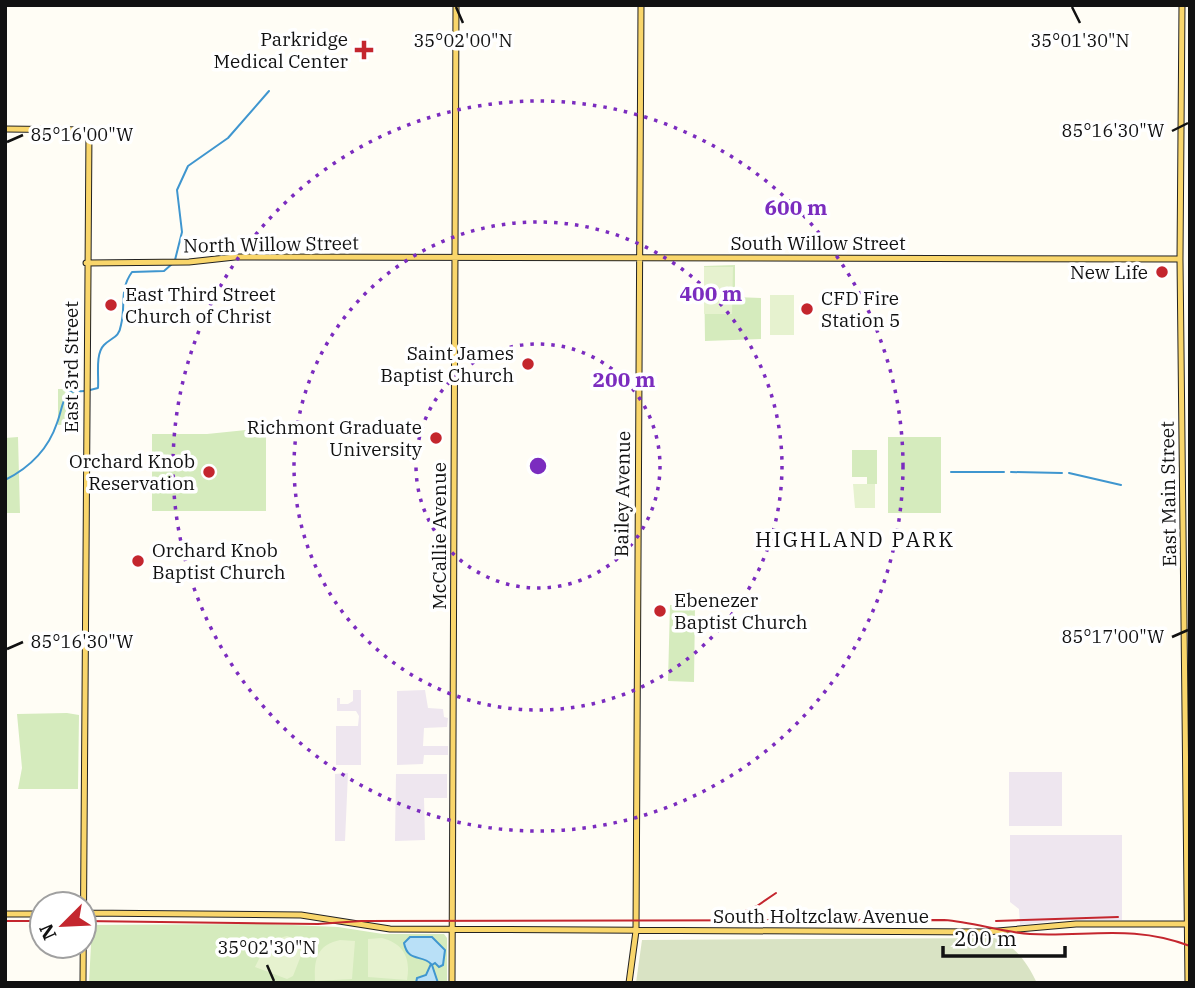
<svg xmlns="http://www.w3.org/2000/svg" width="1195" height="988" viewBox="0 0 1195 988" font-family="'IBM Plex Serif',serif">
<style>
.industrial{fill:#eee6ef}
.green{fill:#d5ebbd}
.cemetery{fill:#d9e3c4}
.pitch{fill:#e6f2cf}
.water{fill:#b9e0f7;stroke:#3f96cf;stroke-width:2}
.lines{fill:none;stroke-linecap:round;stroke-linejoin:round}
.stream{stroke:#3f96cf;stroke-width:2}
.major-casing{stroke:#222;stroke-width:7}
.major{stroke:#f9d66b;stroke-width:5}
.rail{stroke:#c4262e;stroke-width:2}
.ticks{fill:none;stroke:#111;stroke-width:2.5}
.ring{fill:none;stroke:#7b2cbf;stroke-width:3.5;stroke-dasharray:3.5 7}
.poi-dot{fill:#c4262e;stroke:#fff;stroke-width:2.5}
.labels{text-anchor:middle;stroke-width:7;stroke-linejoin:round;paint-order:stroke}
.poi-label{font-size:19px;fill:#111;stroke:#fff;text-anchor:end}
.street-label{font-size:19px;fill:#111;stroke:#fff}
.neighbourhood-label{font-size:21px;letter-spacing:2px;fill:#111;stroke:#fff}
.ticks-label{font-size:18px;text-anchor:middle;fill:#111;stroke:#fff;stroke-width:7;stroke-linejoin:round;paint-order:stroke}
.centre{fill:#7b2cbf;stroke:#fff;stroke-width:3.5}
.ring-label{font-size:21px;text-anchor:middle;font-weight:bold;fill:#7b2cbf;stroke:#fff;stroke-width:7;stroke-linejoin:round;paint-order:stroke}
</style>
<rect width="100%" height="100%" fill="#fffdf5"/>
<path class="industrial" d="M353 690H361V765H336V726H358L359 716 356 711H337V698H340V704H348L353 701Z
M425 690 428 708 443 709 444 717 448 718 447 727 424 728 423 746H448V755H424L423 764 397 765V691Z
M1009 772H1062V826H1009Z
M348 773 345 841H335V774Z
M396 774H447V798H424L425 840 395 841Z
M1010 835H1122V920H1063L1020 925 1019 909 1010 902Z"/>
<path class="green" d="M735 265V297L761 298V339L705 341 704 266Z
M58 389H80L78 424 58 425Z
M266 428V511H152V434H207Z
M18 437 20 513H5V438Z
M888 437H941V513H888Z
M852 450H877V484H867V477H852Z
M670 605 695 606 694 682 668 681Z
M67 713 79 715 78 789H18L22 768 17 714Z
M268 924 338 927 383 934H444L447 938V983H89L92 925Z"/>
<path class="cemetery" d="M997 938C1017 948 1027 963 1037 983H636L642 940Z"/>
<path class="pitch" d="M704 267H733L732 314H704Z
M770 295H794V335H770Z
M853 484H875V508H855Z
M287 936 306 943 293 976 287 979 255 967 268 941Z
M382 938C404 944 411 958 407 980L368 977V939Z
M340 940 355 941 352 979 315 981C314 959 317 945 340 940Z"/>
<path class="water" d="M410 937H432L445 950 443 965 439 967 435 963 432 965 438 983H416L417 978 426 975 431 964C422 954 408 963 404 943Z"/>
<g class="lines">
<path class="stream" d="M175 260 182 232 177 190 188 166 228 138 269 91
M90 390 98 388C99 376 95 354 104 345 112 337 119 338 121 325 126 305 119 290 132 272L164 271 172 264
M951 472H1004
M1011 472 1062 473
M1069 473 1121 485
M5 480C29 468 48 450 57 423 61 413 62 401 68 392L85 391"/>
<defs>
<path id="major" d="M1182 5 1180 259 1188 983
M5 129 89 130 83 983
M86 263 189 262 235 257 1180 259
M84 913 301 915 390 929 986 932 1076 924H1190
M5 914H42
M452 983 456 5
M629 983 636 931 641 5"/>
</defs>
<use href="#major" class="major-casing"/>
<use href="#major" class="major"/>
<path class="rail" d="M728 918 757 906 776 893
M5 921H42
M84 921 318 924 361 921 944 920C973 922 1001 932 1030 934 1087 937 1133 924 1190 946
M996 921 1118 917"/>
</g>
<path class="ticks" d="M456 7 463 23M1072 7 1080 23M1172 131 1188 123M7 142 23 135M1172 637 1188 630M7 649 23 642M267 965 274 981"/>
<g class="ring">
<circle cx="538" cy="466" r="122"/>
<circle cx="538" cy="466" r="244"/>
<circle cx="538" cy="466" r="365"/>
</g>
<g class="poi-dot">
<path d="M360.5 39.5h7v7h7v7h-7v7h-7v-7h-7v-7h7z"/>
<circle cx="1162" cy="272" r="7"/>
<circle cx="111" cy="305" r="7"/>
<circle cx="807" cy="309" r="7"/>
<circle cx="528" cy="364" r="7"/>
<circle cx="436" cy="438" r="7"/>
<circle cx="209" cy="472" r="7"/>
<circle cx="138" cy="561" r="7"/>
<circle cx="660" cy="611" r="7"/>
</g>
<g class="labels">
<g class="poi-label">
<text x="348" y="46">Parkridge<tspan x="348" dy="22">Medical Center</tspan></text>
<text x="1148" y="279">New Life</text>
<text x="125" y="301" text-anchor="start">East Third Street<tspan x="125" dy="22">Church of Christ</tspan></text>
<text x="821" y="305" text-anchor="start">CFD Fire<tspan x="821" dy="22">Station 5</tspan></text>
<text x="514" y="360">Saint James<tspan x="514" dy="22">Baptist Church</tspan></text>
<text x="422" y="434">Richmont Graduate<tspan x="422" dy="22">University</tspan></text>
<text x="195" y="468">Orchard Knob<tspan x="195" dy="22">Reservation</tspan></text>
<text x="152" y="557" text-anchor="start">Orchard Knob<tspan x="152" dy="22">Baptist Church</tspan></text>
<text x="674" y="607" text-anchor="start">Ebenezer<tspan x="674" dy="22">Baptist Church</tspan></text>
</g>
<g class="street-label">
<text x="818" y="250">South Willow Street</text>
<text transform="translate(271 244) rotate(-1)" y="7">North Willow Street</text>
<text transform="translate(71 367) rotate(-90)" y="7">East 3rd Street</text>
<text transform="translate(622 494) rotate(-89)" y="7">Bailey Avenue</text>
<text transform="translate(1168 494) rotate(-91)" y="7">East Main Street</text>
<text transform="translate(439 536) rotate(-90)" y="7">McCallie Avenue</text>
<text x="821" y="923">South Holtzclaw Avenue</text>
</g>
<g class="neighbourhood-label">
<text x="855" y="547">HIGHLAND PARK</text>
</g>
</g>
<g class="ticks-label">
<text x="463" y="47">35°02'00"N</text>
<text x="1080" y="47">35°01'30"N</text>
<text x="1113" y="137">85°16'30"W</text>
<text x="82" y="141">85°16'00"W</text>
<text x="1113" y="643">85°17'00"W</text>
<text x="82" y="648">85°16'30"W</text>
<text x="267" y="954">35°02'30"N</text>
</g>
<circle cx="538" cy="466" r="10" class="centre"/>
<g class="ring-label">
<text x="796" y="215">600 m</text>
<text x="711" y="301">400 m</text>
<text x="624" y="387">200 m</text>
</g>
<rect width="1195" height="988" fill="none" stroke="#111111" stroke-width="14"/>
<g transform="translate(63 925) rotate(246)"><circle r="33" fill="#ffffff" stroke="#a0a0a0" stroke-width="2"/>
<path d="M0-5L12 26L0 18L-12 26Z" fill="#c4262e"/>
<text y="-10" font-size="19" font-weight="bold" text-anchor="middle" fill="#111111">N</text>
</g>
<path d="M943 946v10h122v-10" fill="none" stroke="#111111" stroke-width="3.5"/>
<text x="954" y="946" font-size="21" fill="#111111" stroke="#ffffff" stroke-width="5" paint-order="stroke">200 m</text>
</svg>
